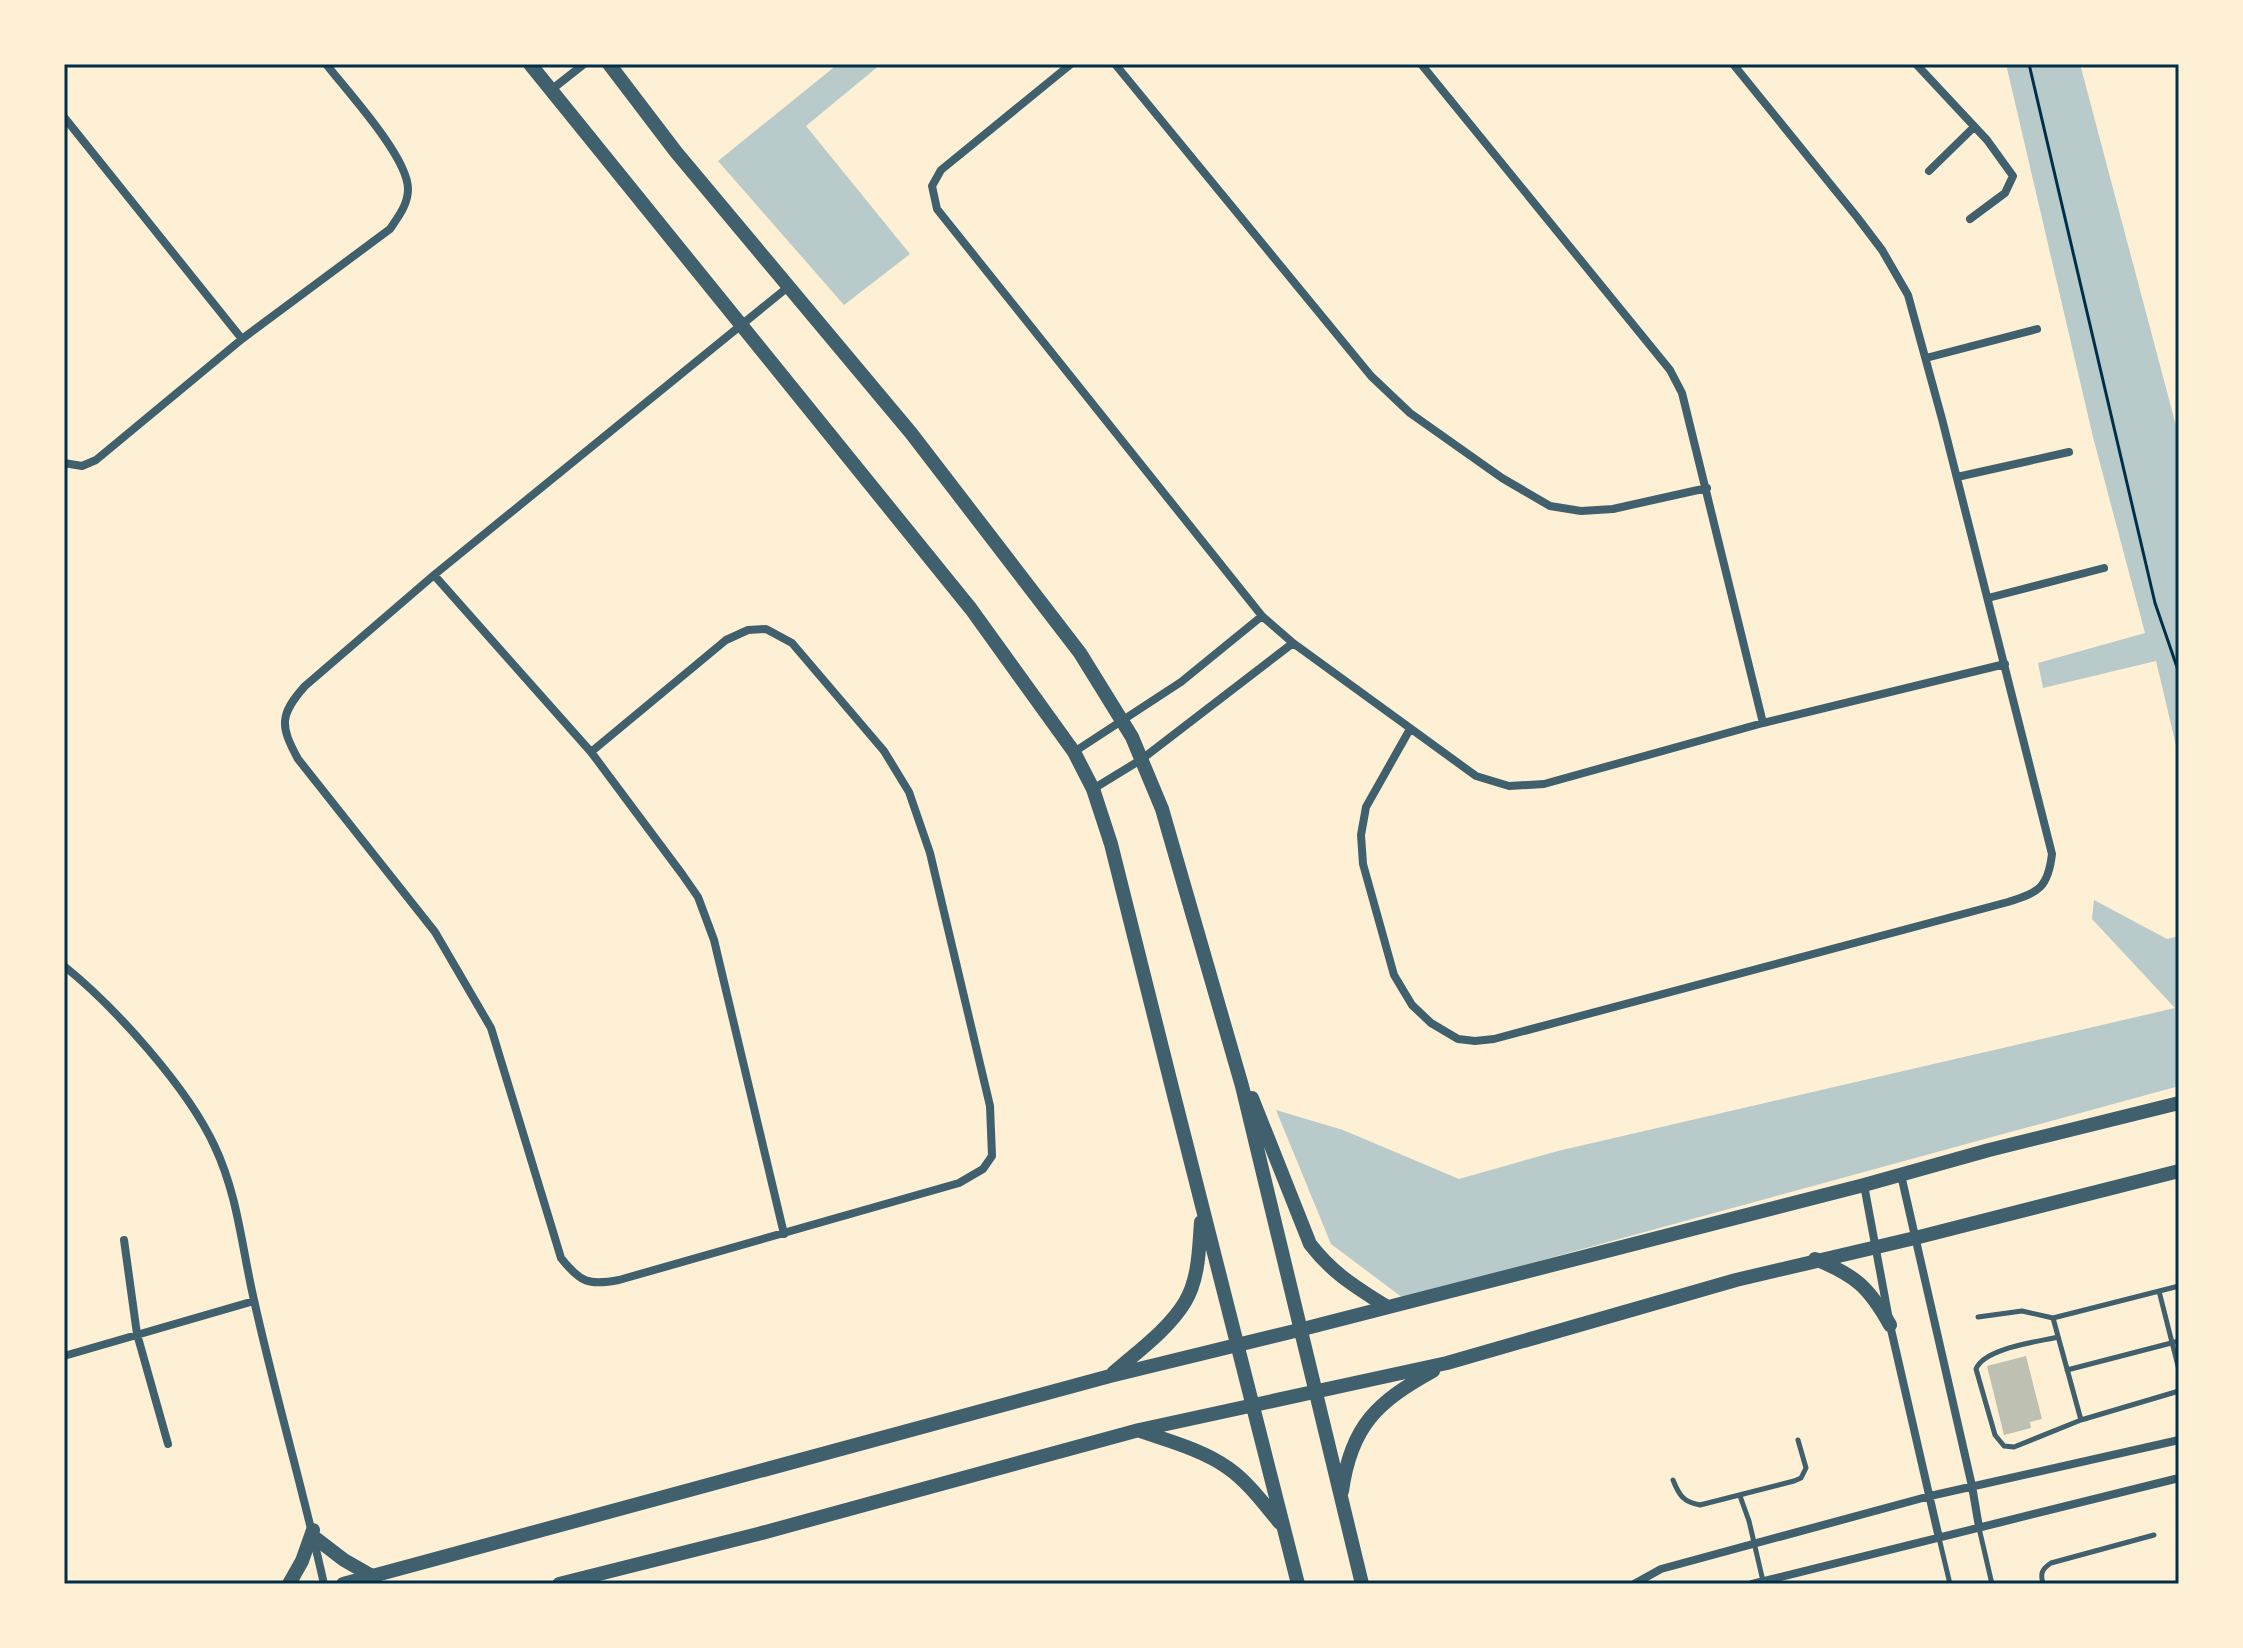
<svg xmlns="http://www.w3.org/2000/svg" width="2243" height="1648" viewBox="0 0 2243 1648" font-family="'DejaVu Sans',sans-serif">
<rect width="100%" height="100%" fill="#fdf0d5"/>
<path fill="#b9caca" d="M838,64H881L806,126L910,254L844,305L718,161Z
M2006,64H2080L2179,437V758L2156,661L2043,688L2038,663L2145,633L2093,437Z
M2094,900L2167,939L2179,936V1086L1403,1298L1331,1244L1276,1110L1343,1130L1459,1179L1558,1151L2175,1008L2092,919Z"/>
<path fill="#bec0b2" d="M2026,1356L2042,1419L2030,1422L2031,1428L2004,1435L1987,1366Z"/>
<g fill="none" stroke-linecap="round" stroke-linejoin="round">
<path stroke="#003049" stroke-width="3" d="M2029,64L2155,603L2179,673"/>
<path stroke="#3f606c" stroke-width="5" d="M2159,1291L2179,1370
M1978,1317L2022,1311L2053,1318L2179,1286
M2053,1318L2081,1420
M2058,1337C2037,1342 1984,1348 1976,1369L1995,1435L2004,1446L2014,1447L2081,1420L2179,1391
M2067,1370L2179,1341
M1673,1480C1679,1495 1683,1502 1700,1505L1794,1481L1801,1478L1806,1468L1798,1440
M1740,1496L1749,1521L1763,1581
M1979,1528L1992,1584
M1939,1538L1950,1584
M2043,1584C2040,1573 2042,1569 2051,1563L2154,1535
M2150,1584H2154"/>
<path stroke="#3f606c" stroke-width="8" d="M1071,64L941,170L932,186L937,209L1262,616L1293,643L1476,776L1509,786L1544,784L1763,723L2005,664
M1115,64L1371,376L1410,413L1502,478L1550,506L1581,511L1613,509L1707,488
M1421,64L1670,370L1682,393L1763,723
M1916,64L1987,140L2013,176L2005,193L1970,219
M551,90L584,64
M64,117L242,339
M1929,171L1974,127
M1926,358L2037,329
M64,463L82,466L96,460L242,339L390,229C398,217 408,205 408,189C408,157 347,91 326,64
M1957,477L2069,452
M434,575L591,752L682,874L698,897L714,940L784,1234
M1988,598L2104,568
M1410,729L1366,807L1361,835L1363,864L1394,975L1412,1005L1431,1023L1458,1039L1475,1041L1494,1039L2008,902C2039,892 2048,888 2052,854L1942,419L1908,295L1882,250L1857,217L1733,64
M591,752L726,640L748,630L766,629L792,643L884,751L909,792L930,853L990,1106L992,1156L983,1169L959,1183L619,1280C588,1286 580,1282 561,1258L491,1028L435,932L298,759C280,726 279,715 305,686L434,575L788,287
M1074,752L1181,682L1262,616
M1093,789L1142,759L1293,643
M64,966C115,1007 188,1088 215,1147C238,1196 242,1249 254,1300C275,1395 303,1489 324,1584
M1901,1175L1972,1486L1979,1527
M1864,1185L1890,1325L1939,1538
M124,1240L137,1334L168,1444
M64,1356L254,1301
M1634,1584L1661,1569L1930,1496L2179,1440
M1752,1584L2179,1478"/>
<path stroke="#3f606c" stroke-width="14" d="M530,64L971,609L1074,752L1093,789L1111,844C1172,1091 1236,1337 1298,1584
M609,64L676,152L911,433L1080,653L1132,737L1162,809L1242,1086L1362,1584
M1252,1098L1310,1244C1333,1274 1356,1287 1387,1307
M1815,1259C1855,1275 1869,1287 1890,1325
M1113,1373C1137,1352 1169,1329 1185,1302C1199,1279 1199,1248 1201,1222
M1140,1431C1169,1441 1203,1450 1228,1468C1248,1482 1264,1504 1280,1523
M1342,1491C1351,1426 1377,1402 1433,1371
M314,1537L344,1560L372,1576
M289,1584L302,1561L313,1530
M343,1584L1110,1376L1299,1330L1864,1185L1989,1150L2179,1103
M559,1584L758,1534L1139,1430L1447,1363L1736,1280L1915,1238L2179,1171"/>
</g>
<rect width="2243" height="1648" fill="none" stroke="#fdf0d5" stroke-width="132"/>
<rect x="66" y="66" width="2111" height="1516" fill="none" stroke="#003049" stroke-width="3"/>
</svg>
